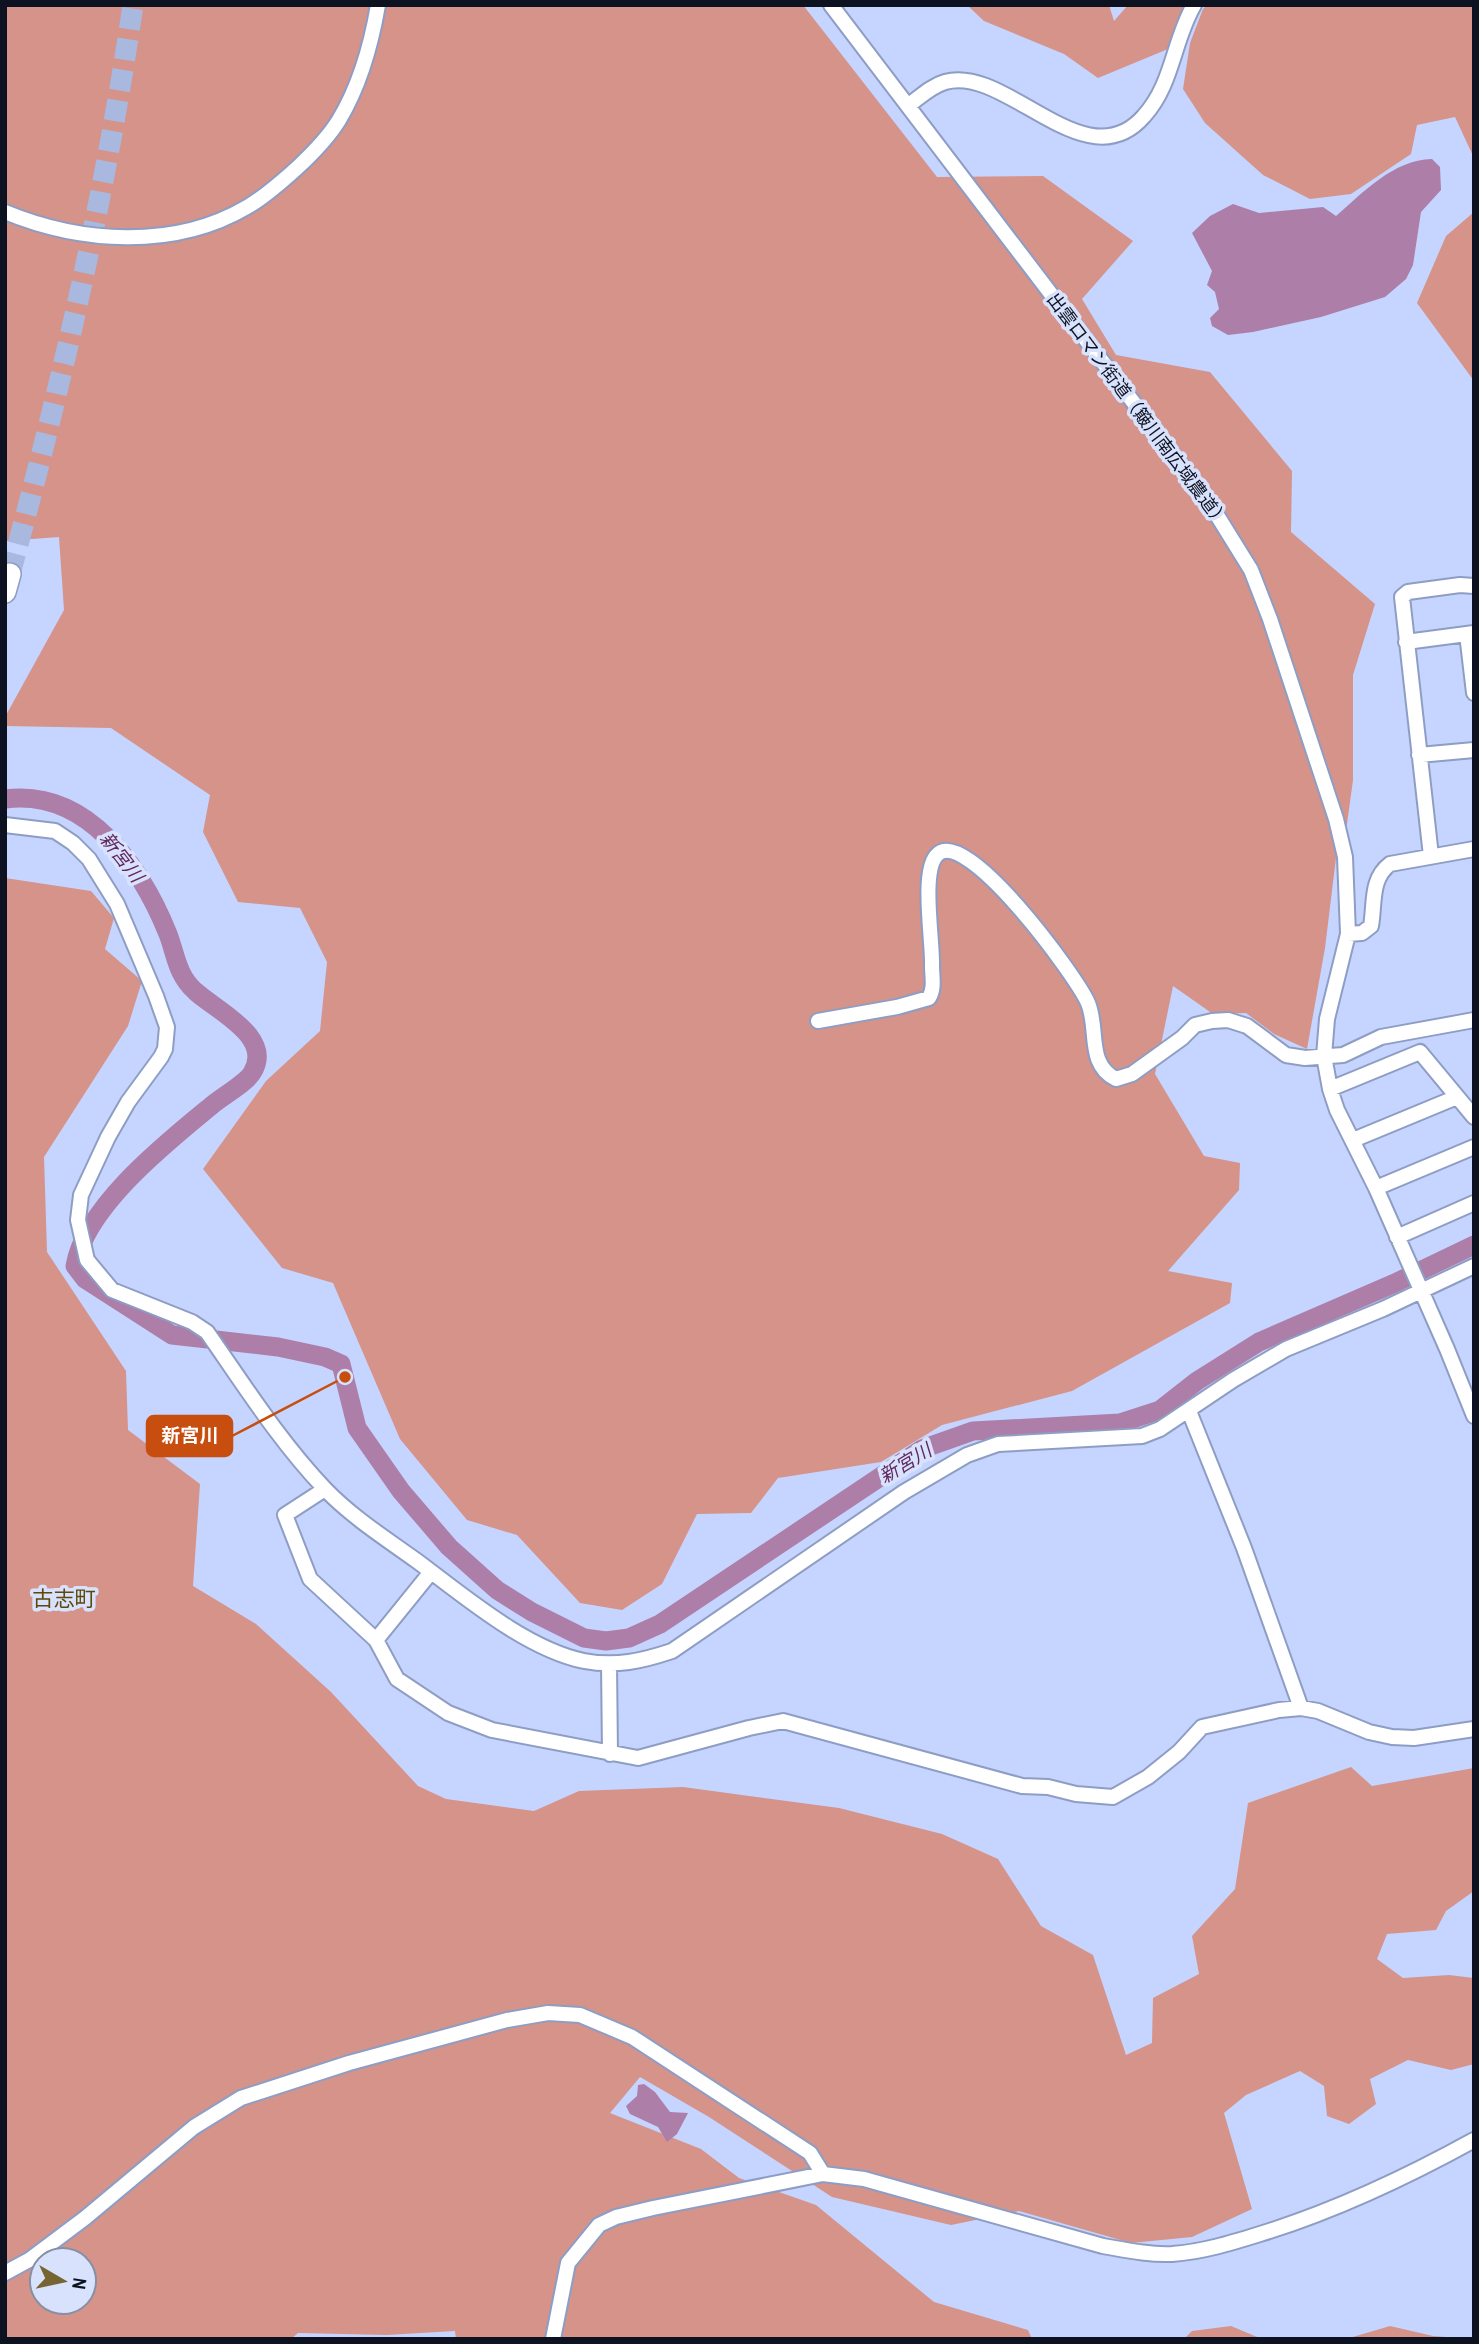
<svg xmlns="http://www.w3.org/2000/svg" width="1479" height="2344" viewBox="0 0 1479 2344" font-family="'Archivo Narrow','Noto Sans JP',sans-serif">
<rect width="100%" height="100%" fill="#c5d5ff"/>
<path fill="#d59389" fill-rule="evenodd" d="M5,5H803L937,177L1043,176L1133,241L1082,299L1116,355L1210,372L1292,471L1291,532L1375,604L1353,675V780L1347,824L1336,858L1325,948L1307,1049L1274,1034L1246,1013L1213,1014L1173,986L1155,1074L1204,1156L1240,1163L1239,1190L1168,1271L1232,1283L1230,1303L1072,1391L942,1425L881,1462L778,1478L751,1513L697,1514L662,1584L622,1610L580,1603L517,1535L467,1520L400,1439L333,1283L282,1268L203,1169L266,1081L320,1031L327,962L300,908L238,902L203,832L210,795L111,728L5,726V717L64,610L59,537L5,541Z
M967,5H1109L1114,21L1128,5H1185L1168,49L1098,78L1064,54L984,21Z
M1207,5H1474V158L1455,117L1417,125L1411,154L1351,194L1310,199L1263,175L1205,123L1183,89L1190,43L1203,9Z
M1474,212V381L1417,303L1446,236Z
M5,878L91,891L114,918L105,949L142,981L128,1026L44,1157L47,1252L126,1371L128,1430L200,1484L193,1586L256,1624L331,1692L418,1786L446,1799L534,1811L579,1791L683,1787L839,1808L942,1834L998,1859L1041,1926L1093,1955L1126,2055L1152,2043L1153,1998L1199,1974L1192,1936L1235,1889L1248,1803L1351,1767L1372,1786L1474,1768V1891L1446,1911L1436,1930L1387,1934L1377,1959L1403,1978L1449,1975L1474,1978V2064L1451,2070L1408,2060L1370,2079L1376,2104L1349,2124L1327,2116L1324,2086L1300,2071L1246,2095L1224,2113L1252,2209L1192,2237L1131,2243L1019,2211L951,2225L832,2197L709,2117L640,2077L610,2113L701,2149L739,2178L816,2205L934,2302L1028,2330L1032,2339H456L455,2331L387,2335L298,2333L291,2339H5ZM42,2260H84V2302H42Z
M1231,2326L1262,2339H1184L1192,2331Z
M1390,2326L1433,2336L1473,2339H1346Z"/>
<path fill="#ac7ea8" d="M1432,159L1440,167L1441,190L1421,212L1413,265L1406,279L1385,297L1321,317L1253,332L1228,335L1212,326L1210,318L1219,309L1215,292L1207,285L1212,271L1192,233L1210,216L1233,204L1259,213L1323,207L1336,216C1364,192 1393,160 1432,159Z
M644,2084L655,2092L670,2112L688,2113L677,2134L667,2142L658,2127L630,2114L626,2106L637,2096L638,2085Z"/>
<g fill="none" stroke-linecap="round" stroke-linejoin="round">
<path stroke="#ac7ea8" stroke-width="19" d="M5,799C87,788 141,867 168,934C176,955 177,975 195,991C215,1010 275,1037 252,1073C245,1084 221,1097 211,1106C166,1143 85,1207 75,1266L85,1279L172,1335L278,1347L325,1357L341,1364L357,1428L401,1491L449,1547L497,1590L532,1612L584,1638L606,1641L629,1638L660,1624L922,1449L973,1431L1120,1423L1160,1410L1197,1381L1259,1342L1395,1283L1474,1245"/>
<path stroke="#a9b8de" stroke-width="21" stroke-dasharray="21 10" stroke-linecap="butt" d="M10,574C61,387 105,197 133,5"/>
<defs>
<path id="minor" d="M831,5L1207,499L1251,570L1270,619L1336,819L1345,857L1348,934L1327,1019L1324,1056L1330,1089L1337,1110L1376,1188L1447,1349L1474,1416
M909,105C920,97 931,86 945,82C1006,64 1086,183 1144,116C1173,84 1173,41 1194,5
M5,212C80,243 174,250 247,207C265,197 281,182 297,168C312,154 328,138 339,120C360,85 371,46 378,5
M1467,634L1474,693
M1406,642L1474,633
M1419,755L1474,750
M5,825L55,831L73,843L89,859L117,904L156,996L167,1027L165,1049L161,1057L128,1102L108,1137L81,1195L78,1220L87,1260L112,1290L192,1322L207,1332C244,1385 280,1442 325,1489C352,1517 385,1538 417,1561C464,1596 526,1649 584,1661C616,1667 642,1661 672,1651L904,1492L967,1455L998,1444L1142,1436L1160,1429L1233,1380L1286,1349L1383,1309L1474,1266
M1431,856L1402,597L1408,592L1460,585L1474,586
M1348,934L1362,933L1371,926C1375,904 1370,879 1390,864L1474,849
M818,1021L897,1007L929,998C935,988 932,977 932,966C933,942 921,874 936,856C963,821 1077,977 1088,1003C1099,1029 1086,1064 1116,1079L1132,1074L1182,1038L1195,1025L1212,1021L1228,1020L1247,1026L1286,1055L1305,1058L1343,1055L1381,1037L1474,1020
M1330,1089L1420,1052L1474,1117
M1353,1140L1457,1097
M1376,1188L1474,1147
M1397,1237L1474,1203
M1189,1411L1244,1548L1301,1708
M325,1489L285,1515L310,1579L376,1640L397,1679L448,1713L492,1730L638,1758L749,1728L783,1721L1022,1786L1048,1787L1076,1794L1113,1797L1148,1777L1179,1752L1202,1727L1279,1710L1301,1708L1318,1711L1369,1732L1392,1737L1414,1738L1474,1729
M376,1640L431,1572
M609,1664L610,1754
M5,2273L29,2260L85,2218L194,2127L241,2098L349,2063L507,2020L548,2013L580,2015L632,2037L810,2153L823,2174
M553,2339L568,2263L599,2225L616,2217L653,2208L823,2174L864,2179L1103,2246C1126,2250 1149,2255 1172,2254C1202,2252 1231,2243 1260,2234C1335,2211 1405,2178 1474,2140"/>
<path id="highway" d="M5,592L10,574"/>
</defs>
<use href="#minor" stroke="#8e9dc4" stroke-width="18"/>
<use href="#highway" stroke="#8e9dc4" stroke-width="24"/>
<use href="#minor" stroke="#fff" stroke-width="14"/>
<use href="#highway" stroke="#fff" stroke-width="21"/>
</g>
<g text-anchor="middle" dominant-baseline="central" stroke-width="7" stroke-linejoin="round" paint-order="stroke">
<g font-size="18" fill="#0d1220" stroke="#d9e2fc">
<text transform="translate(1138 410) rotate(53)">出雲ロマン街道（簸川南広域農道）</text>
</g>
<g font-size="19" font-style="italic" fill="#60285e" stroke="#d9e2fc">
<text transform="translate(122 857) rotate(52)">新宮川</text>
<text transform="translate(905 1463) rotate(-31)">新宮川</text>
</g>
<g font-size="21" fill="#5c4809" stroke="#d9e2fc">
<text x="64" y="1598">古志町</text>
</g>
</g>
<path fill="none" stroke="#c74e0f" stroke-width="2.5" d="M345 1377L232 1436"/>
<circle fill="#c74e0f" stroke="#d9e2fc" stroke-width="2.5" cx="345" cy="1377" r="7"/>
<rect fill="#c74e0f" stroke="#c74e0f" stroke-width="2.5" x="147" y="1416" width="85" height="40" rx="7"/>
<g font-size="19" text-anchor="middle" font-weight="bold" fill="#fff">
<text x="190" y="1442">新宮川</text>
</g>
<rect width="1479" height="2344" fill="none" stroke="#0d1220" stroke-width="14"/>
<g transform="translate(63 2281) rotate(99)"><circle r="33" fill="#d9e2fc" stroke="#878fa4" stroke-width="2"/>
<path d="M0-5L12 26L0 18L-12 26Z" fill="#766432"/>
<text y="-10" font-size="19" font-weight="bold" text-anchor="middle" fill="#0d1220">N</text>
</g>
</svg>
